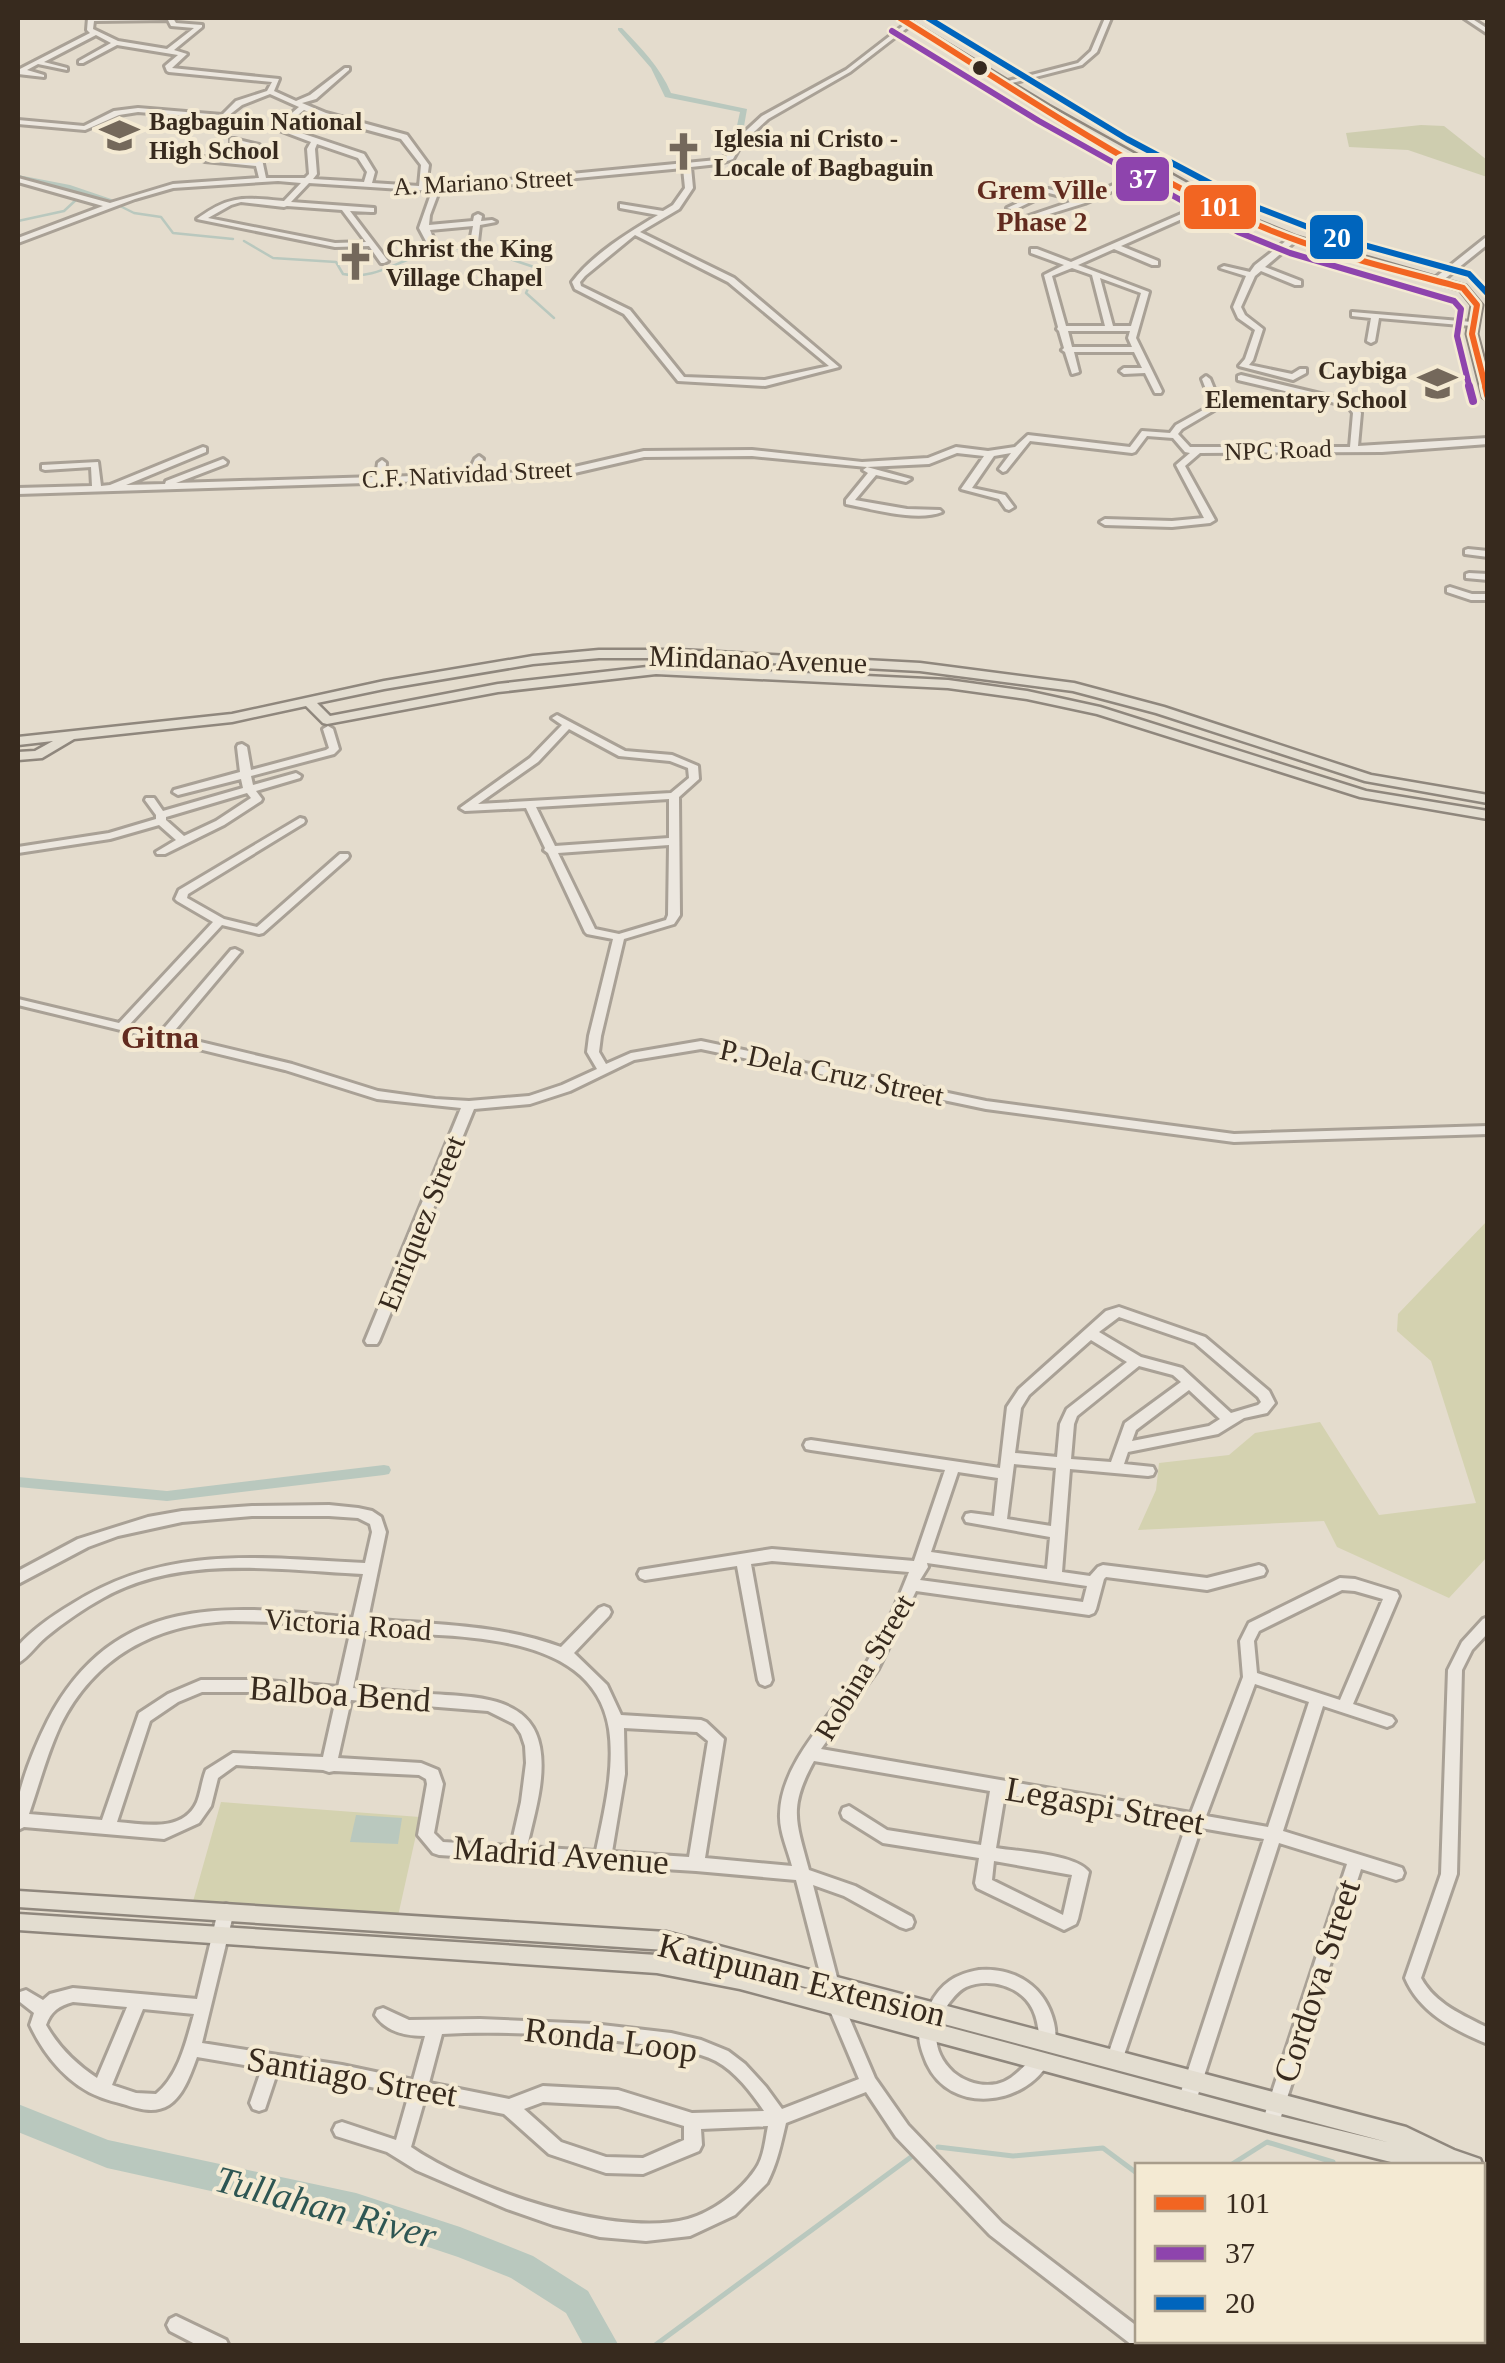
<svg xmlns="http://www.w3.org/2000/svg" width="1505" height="2363" viewBox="0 0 1505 2363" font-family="'Times New Roman',serif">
<rect width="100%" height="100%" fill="#e4dccd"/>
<path fill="#d4d2b0" d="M1487,1221V1557L1449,1598L1337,1547L1324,1521L1138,1530L1156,1490L1159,1463L1229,1455L1255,1433L1320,1422L1379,1515L1476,1503L1431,1361L1397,1331L1398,1314Z
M221,1802L420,1817L398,1916L192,1905Z"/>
<path fill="#cecdaf" d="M1421,125L1444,126L1487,160V177L1408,150L1349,147L1346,133Z"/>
<path fill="#b9c8be" d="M356,1815L402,1818L398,1844L350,1842Z"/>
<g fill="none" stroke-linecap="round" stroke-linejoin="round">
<path stroke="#b9c8be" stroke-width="2.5" d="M110,201L134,213L161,217L173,233L233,239
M18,221L64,211L77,199
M244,241L273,258L336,262L343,274C370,279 388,267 412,258C437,248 465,246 492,250
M501,256L537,268L526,293L554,318"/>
<path stroke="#b9c8be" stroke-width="5" d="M938,2147L1013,2156L1103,2148L1138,2174
M1229,2166L1267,2142L1333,2162
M654,2346L911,2157"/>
<path fill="#b9c8be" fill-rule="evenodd" d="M618,28H622C641,48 660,67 671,93L747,109L743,132L736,130L740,112L665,97L651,68L618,30Z
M384,1465L389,1466L391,1470L389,1474L384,1475L167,1501L18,1487V1477L167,1491Z"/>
<path fill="#b9c8be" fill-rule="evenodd" d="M18,175L70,185L117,201C103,210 39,187 18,183Z
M18,2104L108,2140L356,2193L460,2227L533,2256L588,2291L619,2346H584L566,2313L511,2278L458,2257L356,2223L107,2168L18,2132Z"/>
<defs>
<path id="minor" d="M88,18H173L176,23L202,25V27L174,50L187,54L172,68L279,79L274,91L296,101L310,95L345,68H349V70L316,99L302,103L326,113L407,135L429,165L426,186L436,187L717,160L727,156L736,140L762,116L846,70L908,22H912V24L850,72L768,119L742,143L733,159L718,164L691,167L693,188L679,209L640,232L734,278L839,367L765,386L678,381L624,314L575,289L572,282C592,255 629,232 658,215L620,208V204L663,211L673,205L685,188L683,168L439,191L430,215L429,225L473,221L474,216L478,214L482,216L481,221L492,220L496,222L480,225L478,242L474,244L470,242L473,226L430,230L435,243L428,245L419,228L432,191L309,183L291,202L374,208V212H371L350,211L388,261L384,263H381L369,246L335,247L197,219C231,194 244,198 284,201L301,183L278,181L173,188L135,199L18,243V238L103,206L18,182V178L110,203L173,184L259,178L256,166L205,161L201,159L205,157L255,161L253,148L231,143V139H234L259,145L266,178H305L309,174L307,149L311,142L274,128L299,107L270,94L242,105L224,119L138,112L119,115L85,130L18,124V120L84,126L114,111L138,108L222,115L236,101L267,91L272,82L169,72L167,71L165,66L178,55L117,45L83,63H79V61L111,43L96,35L44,62L67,68V70L38,64L27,70L44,75V77L18,74V70L90,33L87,30ZM168,20L171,26L194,28L167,49L118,41L93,29L94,21ZM304,110L320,117L401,139L421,165L419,186L372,183L375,172L364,154L283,127ZM317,144L358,158L367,172L364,182L313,179L317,174L315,149ZM241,202L284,207L287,206L342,210L366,242L335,243L208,218L231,205ZM635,235L728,282L829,366L765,380L684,377L630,310L581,286L580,282L585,276Z
M1105,18H1111L1097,52L1082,65L1004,85L1000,83L1078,63L1091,51Z
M1464,18H1471L1488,29V34Z
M1153,168L1160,170L1085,203L1030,220L1023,218L1076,200L1049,193L1014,210L1007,208L1048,189L1083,198Z
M1211,201L1218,203L1121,246L1158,261V265H1152L1114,249L1078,265L1149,292L1136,338L1162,391L1161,393H1155L1145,373L1124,374L1120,371L1124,368H1142L1134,352H1074L1079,372L1072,374L1065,352L1062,350L1064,348L1059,331L1057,329L1058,327L1044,275L1064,265L1031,253V249H1037L1071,262ZM1072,268L1092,275L1105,326H1066L1052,276ZM1100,278L1141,293L1131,326H1113ZM1068,331H1130L1128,338L1132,347H1072Z
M1291,237L1298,239L1265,267L1301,281V285H1295L1261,271L1255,276L1241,307L1245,315L1263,329L1253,360L1249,365L1292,374L1300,369H1306V373L1293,380L1239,366L1245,359L1255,330L1238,318L1233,307L1246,276L1220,268L1224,266L1250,272L1255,265Z
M1485,238H1488V244L1442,281H1436V277Z
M1352,312L1472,322L1476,324L1472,326L1379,318L1375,341L1371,343L1367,341L1371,318L1352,316Z
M1241,375L1354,402L1361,413L1358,446L1488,438V444L1382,452L1200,453L1185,466L1215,520L1210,523L1172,527L1105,525L1100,522L1105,519L1172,521L1204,518L1176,465L1190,453L1185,452L1173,438L1147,436L1135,452L1132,453L1030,441L1006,471L1003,472L999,469L1011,453L994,456L972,488L1005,495L1014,507L1009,510L1006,509L999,499L961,489L984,456L957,453L929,464L867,467L911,479L906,482L876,475L855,500L907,509L940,510L942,512C917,522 872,509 846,504V500L868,473L863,470L867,467L752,456L644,457L557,477L18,494V488L92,486L91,467L45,470L42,469V465L98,462L101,486L110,485L203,447L206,448V452L126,485L165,484L166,481L223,459L227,462L226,464L176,483L376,477L378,463L382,460L386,463L385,477L468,474L475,459L479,456L483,459L477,474L557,471L644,451L752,450L862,462L928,458L956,447L988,451L1015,447L1028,435L1130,447L1142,431L1170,433L1176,425L1212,405L1202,379L1206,376L1210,379L1221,406L1182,429L1178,434L1190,447H1350L1353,413L1348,406L1238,380V376Z
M1468,549L1488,551V557L1465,554V550Z
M1469,573L1488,574V580L1466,578V574Z
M1450,587L1472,594H1488V600H1471L1447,592V588Z
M557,715L625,751L672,755L698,766L699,779L679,797L680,915L674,924L624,939L601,1036L599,1052L606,1064L631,1053L701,1041L986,1101L1234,1134L1488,1126V1134L1234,1142L986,1109L701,1049L634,1060L570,1091L530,1104L474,1109L379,1341L377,1344H367L365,1341L461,1108L377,1099L285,1070L18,1005V999L119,1023L213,922L177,901L175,899L179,890L300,818L304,819L305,821L304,823L188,894L187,898L224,919L257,927L340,854H348L349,856L348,858L263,933L259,934L222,925L129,1025L160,1033L231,950L235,949L241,952L239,954L171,1035L292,1064L378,1091L435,1099L469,1101L529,1096L562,1085L597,1069L587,1052L589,1036L613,939L587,934L585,932L548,853L544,850L545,848L526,808L465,811L460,808L530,758L562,725L552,718ZM569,729L619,756L670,761L688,768L689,778L671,793L478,804L538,762ZM669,799V838L555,846L536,807ZM669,845L668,915L666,920L619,934L595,929L558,853Z
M328,726L333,729L339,749L334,754L251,776L253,785L296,773L301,776L300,778L256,791L262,799L261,801L224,825L165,854H157L156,852L176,840L159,825L110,839L18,853V847L109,833L156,819V815L145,800L146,798H154L163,811L243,788L241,779L178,795L173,792L174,790L240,772L237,747L238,745L242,744L247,747L251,770L326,750L329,748L323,729ZM247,793L251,798L216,821L184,836L166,820V817Z
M1119,1307L1205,1337L1269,1391L1275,1403L1267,1413L1244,1418L1218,1434L1128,1452L1124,1464L1153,1467L1155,1471L1153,1475L1148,1476L1070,1469L1062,1572L1090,1576L1098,1567L1103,1565L1207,1578L1259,1565L1264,1567L1266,1571L1264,1575L1207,1590L1106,1577L1104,1579L1096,1609L1094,1613L1089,1615L916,1591L878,1669L821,1749L1191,1813L1243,1677L1240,1641L1249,1623L1340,1578L1355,1579L1397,1592L1399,1596L1353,1704L1392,1717L1395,1721L1392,1725L1387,1727L1323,1706L1283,1831L1396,1866L1402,1868L1404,1873L1402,1878L1396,1880L1361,1869L1277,2129L1271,2131L1265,2129L1262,2123L1347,1864L1279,1843L1196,2101L1193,2107L1187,2109L1181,2107L1178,2101L1264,1839L1201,1828L1123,2058L1121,2063L1115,2066L1109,2063L1107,2058L1186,1826L1005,1794L996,1848C1020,1852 1075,1854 1089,1872L1078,1919L1076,1924L1064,1930L977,1888L975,1883L979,1858L883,1843L843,1818L841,1813L843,1808L849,1806L887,1830L981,1845L990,1791L814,1761C788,1808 796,1821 809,1870L855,1886L912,1917L914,1922L912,1927L906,1929L900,1927L844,1896L813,1885L845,2008L875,2078L908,2125L1002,2223L1138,2327V2340H1146L1144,2345H1132L990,2235L896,2137L866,2092L786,2123C781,2144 777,2164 767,2183L735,2215L690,2236L646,2241L600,2237L553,2225L507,2209L416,2170L387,2152L336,2136L333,2130L336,2124L342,2122L396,2140L409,2094L278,2070L265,2109L259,2111L253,2109L250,2103L262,2068L197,2057C191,2073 184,2095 169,2105C155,2114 138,2109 123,2104C116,2102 107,2100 100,2097C68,2085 44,2055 30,2025L34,2013L20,2002L18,1997L20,1992L26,1990L43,2000L50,1994L73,1988L197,1999L218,1911L220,1906L226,1904L232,1906L234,1911L202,2043L342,2065L413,2080L425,2036C406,2036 386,2032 375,2015L377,2010L383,2008L409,2020L480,2019L593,2024L671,2033L701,2040L728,2051L745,2064L766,2087L782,2109L859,2079L829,2008L796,1880L696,1871L439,1855L433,1853L418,1835L427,1784L426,1779L419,1775L334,1771L329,1772L323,1770L236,1765L218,1778L211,1806L199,1823L164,1839L24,1827L18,1830C18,1820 16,1809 18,1800C24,1773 36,1744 48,1720C116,1591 230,1605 353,1618L363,1574C278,1570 181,1554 103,1598C83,1609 63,1623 46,1637C36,1645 28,1658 18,1663V1646C33,1629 52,1616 72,1604C167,1544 259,1558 365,1563L372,1532L370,1524L358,1518L329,1516H252L182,1522L118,1536L88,1547L18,1584V1571L78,1539L148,1517L182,1511L252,1506L329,1505L358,1508L372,1511L381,1517L386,1532L368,1619C433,1625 499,1624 561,1647L599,1608L604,1606L609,1608L611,1612L609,1616L574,1653L607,1685L621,1715L701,1720L706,1722L724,1739L705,1858L792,1866C788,1850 779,1831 780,1814C781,1758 840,1708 867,1662C884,1634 897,1602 909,1572L772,1561L751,1564L772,1680L770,1684L765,1686L760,1684L758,1680L737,1566L645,1580L640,1578L638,1574L640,1570L772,1549L914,1561L945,1470L811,1450L806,1449L804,1445L806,1441L811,1440L1000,1468L1007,1407L1019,1389L1106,1311ZM1119,1317L1195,1343L1258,1397L1261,1402L1258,1405L1231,1413L1182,1368L1141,1357L1099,1332ZM1091,1340L1127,1362L1067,1409L1060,1424L1057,1457L1015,1453L1021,1408L1029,1395ZM1139,1366L1173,1375L1181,1382L1125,1423L1111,1462L1071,1459L1074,1424L1077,1416ZM1189,1390L1220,1419L1209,1426L1132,1441L1136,1430ZM1014,1464L1056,1468L1051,1526L1007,1519ZM958,1472L998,1478L994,1516L971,1513L966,1514L964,1518L966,1522L1050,1537L1047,1569L931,1552ZM927,1563L1087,1586L1083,1602L920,1580L928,1567ZM1342,1590L1355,1591L1383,1599L1340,1700L1257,1673L1254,1641L1259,1631ZM230,1621L275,1622L351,1629L338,1687L256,1680H201L168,1694L139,1713L102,1820L29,1814C39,1785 47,1754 60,1726C94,1657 155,1624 230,1621ZM365,1631C443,1638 593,1625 609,1729C615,1769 604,1812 596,1851L527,1847C534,1815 546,1779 540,1747C531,1695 471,1697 431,1694C405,1692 379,1690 353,1688ZM1255,1684L1309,1702L1268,1827L1206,1816ZM202,1692H256L336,1699L323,1757L233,1753L206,1770C202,1780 201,1792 197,1802C183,1833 144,1824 117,1822L150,1721L178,1702ZM351,1700L488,1711L514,1724L521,1734L525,1746L526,1763L521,1802L511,1846L443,1842L434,1833L443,1784L438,1770L421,1763L338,1758ZM624,1728L697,1732L708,1741L689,1857L612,1852L625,1774ZM994,1861L1072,1875L1063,1915L992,1880ZM73,2002L127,2007L97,2078C76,2064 59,2048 46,2025C51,2011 59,2006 73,2002ZM143,2009L194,2014C186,2042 179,2075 156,2094L136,2093L112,2085ZM442,2034C508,2030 584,2036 649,2045C671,2048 696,2051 716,2061C736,2072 751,2092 764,2111L692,2113L618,2090L543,2086L509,2099L429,2083ZM425,2098L504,2114L549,2154L606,2173L643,2174L699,2151L702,2145L701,2129L768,2126C765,2140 764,2158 755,2170C741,2191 713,2212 688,2219C615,2239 472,2189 411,2147ZM543,2102L618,2106L684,2126V2140L643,2158L606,2157L561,2142L524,2109Z
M1488,1617V1633L1472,1650L1462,1670L1457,1874L1421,1978C1435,2004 1463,2015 1488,2028V2044C1454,2030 1420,2013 1405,1978L1441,1874L1448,1670L1462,1642L1483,1619Z
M979,1970C1015,1967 1046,1987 1054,2023C1056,2032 1056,2039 1054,2047L1048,2050L1042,2047C1038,2035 1039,2022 1033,2010C1022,1986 989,1977 966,1987C958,1991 954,1997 949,2003C932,2027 931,2051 953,2072C965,2082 981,2087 997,2084C1016,2080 1024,2062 1041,2054L1047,2057L1049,2062C1024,2106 951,2115 927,2064C922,2052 917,2039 920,2026C922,2019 927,2011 930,2005C941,1983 956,1974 979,1970Z
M176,2316L226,2340L229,2346H199L170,2331L167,2325L170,2319Z"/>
<path id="major" d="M896,18H905L1049,106L1248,217L1297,237L1466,286L1482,305L1477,334L1488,375V400L1483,397L1467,334L1472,305L1460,290L1291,241L1242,221L1043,110Z
M599,650H679L920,663L1074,683L1164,707L1371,775L1488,795V803L1365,781L1156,713L1073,691L920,671L679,658H599L533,664L384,689L317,703L330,716L498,684L656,666L948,680L1027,691L1100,707L1366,791L1488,811V819L1360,797L1097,714L1027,699L948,688L656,674L498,692L327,724L323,723L306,706L232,722L74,739L42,758L18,760V752L35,751L53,741L18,745V737L232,714L384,681L533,656Z
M18,1891L666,1932L1406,2127L1454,2150L1480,2159L1483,2166L1482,2168V2166L1403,2165L1271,2132L740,1989L657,1973L18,1930V1914L657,1955L740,1971L1271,2114L1387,2142L666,1950L18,1907Z"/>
</defs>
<use href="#minor" stroke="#a9a196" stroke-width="6"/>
<use href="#major" stroke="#8f877d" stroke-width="5"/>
<use href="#minor" fill="#ece7df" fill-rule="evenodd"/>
<use href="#major" fill="#e3ddd0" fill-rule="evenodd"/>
<defs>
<path id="bus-1-far1" d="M900,18C1018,91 1143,179 1272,231C1334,256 1399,270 1463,288L1477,305L1472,334L1486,389"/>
<path id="bus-1" d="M1486,386L1488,395"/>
<path id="bus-2-far1" d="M892,31L1039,121L1238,232L1290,253L1454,301L1461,309L1457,336L1470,389"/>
<path id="bus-2" d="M1469,386L1473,401"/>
<path id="bus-3" d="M928,18L1127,139L1251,205L1331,236L1469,274L1488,294"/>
</defs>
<use href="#bus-1-far1" stroke="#f4ead3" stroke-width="11"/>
<use href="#bus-1" stroke="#f4ead3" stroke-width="14"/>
<use href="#bus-2-far1" stroke="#f4ead3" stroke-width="11"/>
<use href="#bus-2" stroke="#f4ead3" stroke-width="14"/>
<use href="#bus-3" stroke="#f4ead3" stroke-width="11"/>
<use href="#bus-1-far1" stroke="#f26522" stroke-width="6"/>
<use href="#bus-1" stroke="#f26522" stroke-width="8"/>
<use href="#bus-2-far1" stroke="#8e44ad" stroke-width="6"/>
<use href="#bus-2" stroke="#8e44ad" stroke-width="8"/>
<use href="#bus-3" stroke="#0065bd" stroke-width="6"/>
</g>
<defs>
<symbol id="school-bare" viewBox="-9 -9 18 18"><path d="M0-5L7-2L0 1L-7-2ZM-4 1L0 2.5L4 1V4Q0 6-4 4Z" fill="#74685b" stroke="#f4ead3" stroke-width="2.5" paint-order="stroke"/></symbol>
<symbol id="church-bare" viewBox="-9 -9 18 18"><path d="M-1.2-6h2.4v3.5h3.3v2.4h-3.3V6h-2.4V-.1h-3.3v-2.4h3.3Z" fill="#74685b" stroke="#f4ead3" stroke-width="2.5" paint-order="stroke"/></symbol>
</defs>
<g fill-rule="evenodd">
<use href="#school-bare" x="92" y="108" width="55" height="55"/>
<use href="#church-bare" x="656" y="124" width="55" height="55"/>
<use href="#church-bare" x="328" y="234" width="55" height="55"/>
<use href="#school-bare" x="1410" y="356" width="55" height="55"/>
</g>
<circle fill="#372a1e" stroke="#f4ead3" stroke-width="4" cx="980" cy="68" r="9"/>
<g text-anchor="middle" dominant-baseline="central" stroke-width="8" stroke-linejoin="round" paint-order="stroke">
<g font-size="25" font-weight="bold" fill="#372a1e" stroke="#f4ead3" text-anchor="start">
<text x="149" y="121">Bagbaguin National<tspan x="149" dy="29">High School</tspan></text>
<text x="714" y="138">Iglesia ni Cristo -<tspan x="714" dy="29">Locale of Bagbaguin</tspan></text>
<text x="386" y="248">Christ the King<tspan x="386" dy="29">Village Chapel</tspan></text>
<text x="1407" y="370" text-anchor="end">Caybiga<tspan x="1407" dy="29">Elementary School</tspan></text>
</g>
<g font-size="25" fill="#372a1e" stroke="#f4ead3">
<text transform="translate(483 182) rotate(-3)">A. Mariano Street</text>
<text transform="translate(1278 450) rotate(-2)">NPC Road</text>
<text transform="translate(467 474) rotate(-3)">C.F. Natividad Street</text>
</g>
<g font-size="28" font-weight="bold" fill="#622b1f" stroke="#f4ead3">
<text x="1042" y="189">Grem Ville<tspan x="1042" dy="32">Phase 2</tspan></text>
</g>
<g font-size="30" fill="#372a1e" stroke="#f4ead3">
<text transform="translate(758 659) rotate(2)">Mindanao Avenue</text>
<text transform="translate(832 1072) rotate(12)">P. Dela Cruz Street</text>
<text transform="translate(421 1223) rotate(-68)">Enriquez Street</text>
<text transform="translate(348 1624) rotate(4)">Victoria Road</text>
<text transform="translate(864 1667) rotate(-59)">Robina Street</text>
</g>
<g font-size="32" font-weight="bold" fill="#622b1f" stroke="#f4ead3">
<text x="160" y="1037">Gitna</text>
</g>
<g font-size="35" fill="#372a1e" stroke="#f4ead3">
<text transform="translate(340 1694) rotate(4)">Balboa Bend</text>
<text transform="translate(1105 1806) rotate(10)">Legaspi Street</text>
<text transform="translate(561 1855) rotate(4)">Madrid Avenue</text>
<text transform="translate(802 1980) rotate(14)">Katipunan Extension</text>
<text transform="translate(1317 1981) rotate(-72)">Cordova Street</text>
<text transform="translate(611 2040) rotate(7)">Ronda Loop</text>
<text transform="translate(352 2077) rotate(10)">Santiago Street</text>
</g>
<g font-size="38" font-style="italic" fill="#2e5653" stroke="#f4ead3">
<text transform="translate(326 2207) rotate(15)">Tullahan River</text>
</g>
</g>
<g stroke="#f4ead3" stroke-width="4">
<rect x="1114" y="155" width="57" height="48" rx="10" fill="#8e44ad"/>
<rect x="1182" y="183" width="76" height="48" rx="10" fill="#f26522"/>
<rect x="1308" y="213" width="57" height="48" rx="10" fill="#0065bd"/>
</g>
<g font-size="28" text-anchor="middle" font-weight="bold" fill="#fff">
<text x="1143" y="188">37</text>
<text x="1220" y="216">101</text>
<text x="1337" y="247">20</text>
</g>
<rect width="1505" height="2363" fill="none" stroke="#372a1e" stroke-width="40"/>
<rect x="1135" y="2163" width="350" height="180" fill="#f4ead3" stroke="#a89d8b" stroke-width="2.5"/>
<rect x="1155" y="2196" width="50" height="15" fill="#f26522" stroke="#a89d8b" stroke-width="2.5"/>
<text x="1225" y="2213" font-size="30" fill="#372a1e">101</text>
<rect x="1155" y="2246" width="50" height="15" fill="#8e44ad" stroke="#a89d8b" stroke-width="2.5"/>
<text x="1225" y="2263" font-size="30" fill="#372a1e">37</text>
<rect x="1155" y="2296" width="50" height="15" fill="#0065bd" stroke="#a89d8b" stroke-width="2.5"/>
<text x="1225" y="2313" font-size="30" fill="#372a1e">20</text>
</svg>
